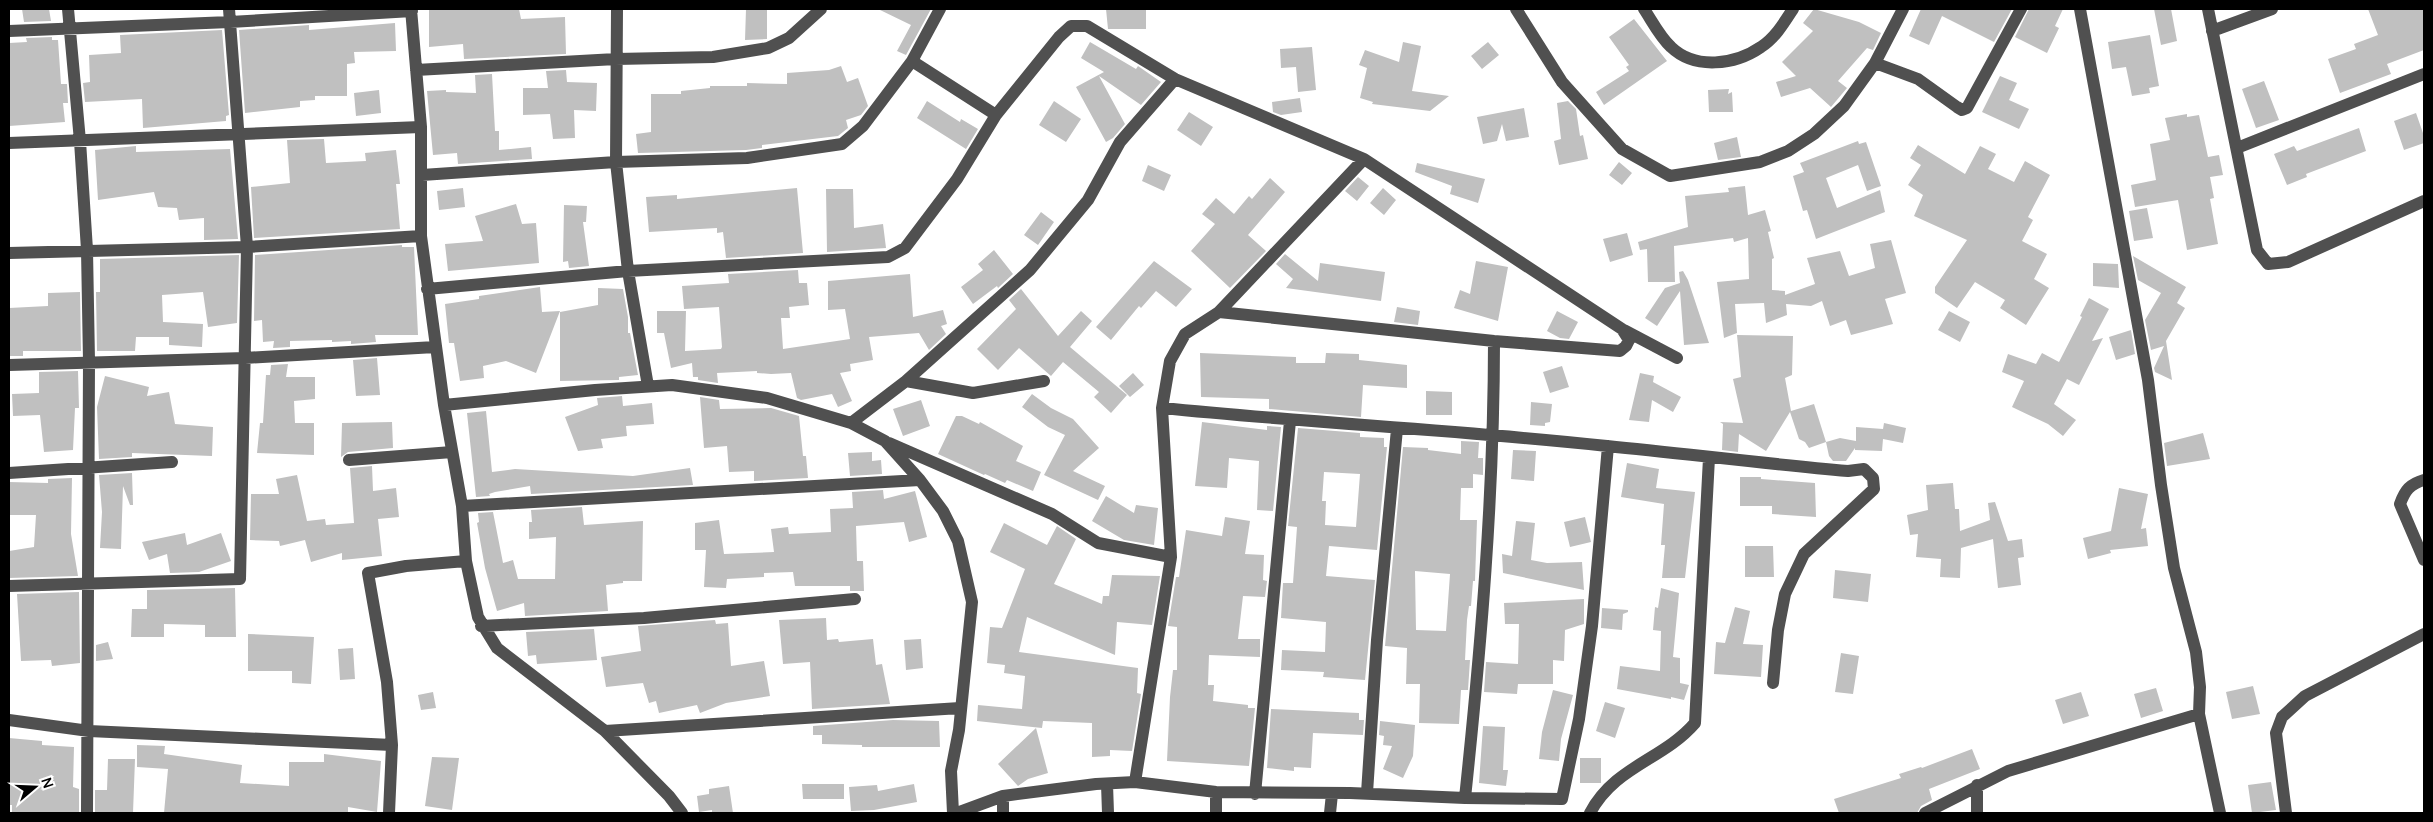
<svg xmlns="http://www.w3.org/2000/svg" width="2433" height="822" viewBox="0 0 2433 822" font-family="Manrope,sans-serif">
<rect width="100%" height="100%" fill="#fff"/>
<path fill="#c0c0c0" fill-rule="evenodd" d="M22,9H49L51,21L24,22Z
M429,9H519L521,19L565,17L566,54L464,59L463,44L429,47Z
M746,9H767V39L745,40Z
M878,9H931L906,55L897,51L911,25Z
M1106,9H1146V29H1108Z
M1814,9L1859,22L1881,33L1873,50L1867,48L1838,81L1847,88L1831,107L1810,88L1781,97L1776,82L1796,76L1782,62L1813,31L1803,23Z
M1921,9H2012L1994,42L1942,16L1929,45L1909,36Z
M2029,9H2063L2055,26L2059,28L2047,53L2015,37Z
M2154,9H2171L2177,41L2161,45Z
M2368,9H2424V50L2387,64L2391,74L2340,93L2328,59L2356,49L2354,44L2378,35Z
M1634,19L1667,61L1604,105L1596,92L1629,71L1626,67L1629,65L1609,37Z
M395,23L396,51L354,52L355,63L347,64V96H315V100L300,101V107L245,113L239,30L309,25V30Z
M222,30L229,115L226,116V121L143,128L142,99L85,102L83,83L90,82L89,55L121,53L120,35Z
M2150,35L2159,86L2149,88L2150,93L2132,96L2126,67L2112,69L2108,42Z
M52,37V40H58L61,84H67L68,103H63L65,122L9,126V43L27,42L26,38Z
M1090,42L1136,69L1138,66L1161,82L1141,105L1099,76L1125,124L1113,138L1106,142L1076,87L1104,72L1081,58Z
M1403,42L1421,46L1412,91L1449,96L1430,111L1372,104L1373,102L1360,98L1367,68L1359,65L1365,50L1399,62Z
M1488,42L1499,55L1482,69L1471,56Z
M1312,47L1316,90L1298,92L1296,67L1281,68L1280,49Z
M841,66L847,82L858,78L868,106L861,115L846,120L848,128L838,136L762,145V148L746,150L638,153L636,134L651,132V94H681V91L710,88V86H747V83L787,84V73L829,70Z
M566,70L567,82L597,83L596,111L574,110L575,138L553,139L550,114L523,115V88H548L546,71Z
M492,74L495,131H499V150L531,147L532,159L458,164L457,153L433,155L427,91L446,90V92L476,93L475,75Z
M2000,76L2017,83L2009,100L2029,109L2019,129L1982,112Z
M2264,81L2279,120L2256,128L2242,89Z
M1729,89L1728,94L1732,92L1733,112H1709L1708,90Z
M379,90L381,113L356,116L354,93Z
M1300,98L1302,112L1281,115L1273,112L1272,102Z
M927,101L960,122L961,119L978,129L966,149L917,118Z
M1054,101L1081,119L1066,142L1039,125Z
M1568,101L1576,109L1580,136L1583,135L1588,159L1559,165L1554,141L1561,139L1557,103Z
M1524,108L1529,137L1506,141L1502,124L1497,141L1483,144L1477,117Z
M1189,112L1213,127L1201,146L1177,130Z
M2416,113L2424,136V143L2404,150L2394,121Z
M2187,114V117L2199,115L2208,157L2219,155L2223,175L2210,177L2214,198L2210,199L2218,244L2187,250L2178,200L2135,207L2131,185L2156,180L2150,144L2170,140L2165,118Z
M2359,128L2366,151L2306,174L2307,177L2287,185L2274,154L2294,146L2297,151Z
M1737,137L1741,157L1718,160L1714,143Z
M324,139L326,163L366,161L365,153L396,150L400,184H396L400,229L254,238L251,187L290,183L287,140Z
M1858,141L1859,144L1866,142L1881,186L1867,191L1858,165L1826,178L1837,208L1880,190L1885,212L1816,239L1807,210L1803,211L1793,176L1804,172L1800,163Z
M1918,145L1965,174L1980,146L1996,154L1988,169L2014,182L2025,161L2050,175L2028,217L2033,220L2022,241L2047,254L2034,279L2049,288L2026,325L2000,308L2005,300L1975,282L1957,308L1935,293V287L1967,240L1914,216L1923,195L1908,185L1921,165L1910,158Z
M136,146V152L230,149L238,239L204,240V218L179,220L177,208L158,207L154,192L98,200L95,150Z
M1619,162L1632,173L1622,185L1609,175Z
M1417,163L1485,179L1478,203L1450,194L1452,186L1415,172Z
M1148,165L1171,175L1164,191L1142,181Z
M1358,177L1369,186L1357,201L1345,191Z
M1270,178L1285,192L1248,235L1266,251L1230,288L1191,251L1215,224L1202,214L1216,198L1234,214L1249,196L1252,199Z
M1745,186L1748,215L1765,210L1771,231L1768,232L1774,258L1772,259V290L1785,291V295L1815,284L1807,258L1840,251L1849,276L1875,268L1870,244L1891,240L1906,293L1885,299L1893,324L1851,335L1846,320L1830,326L1822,301L1811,306L1786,304L1787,315L1766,323L1764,303L1735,304L1737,333L1724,338L1717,282L1749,279L1748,238L1734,242L1733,238L1674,246L1675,282H1648L1647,249L1640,250L1638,242L1688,227L1685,196L1729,192L1728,188Z
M463,188L465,207L439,210L437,191Z
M797,188L803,253L726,258L723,232L717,233V228L649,232L646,197L677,195V199Z
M1383,188L1396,200L1384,215L1370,203Z
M826,189H853L854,228L883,224L886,248L827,252Z
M516,204L522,224L536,223L539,263L448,271L445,244L483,241L475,216Z
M564,205L587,206L586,222H583L589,266L569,268L568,261L563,262Z
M2147,208L2153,238L2134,241L2129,211Z
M1041,212L1054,222L1038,245L1024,235Z
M1627,233L1633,255L1610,262L1603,239Z
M402,245V247H414L418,335H375L376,342L351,344V341L332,342V340L290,341V347L273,348L274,341L263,342L262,320L254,321L255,255Z
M994,250L1013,274L998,288L997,286L973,304L961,287L983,270L978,264Z
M1285,254L1318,281L1320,263L1385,272L1381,301L1286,288L1293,279L1276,264Z
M239,255L237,323L208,327L203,292L162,295L163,322L203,324L202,347L169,345V337H136L135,351H97L96,292H100V259Z
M2133,256L2186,287L2177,303L2185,308L2166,341L2172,380L2155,372L2154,368L2164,346L2151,350L2145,320L2161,293L2138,280Z
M1154,261L1192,289L1176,307L1156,291L1141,308L1139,306L1111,340L1096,327Z
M1476,261L1508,267L1498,321L1454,308L1460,290L1470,294Z
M2093,263L2118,264L2119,288L2093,286Z
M798,270L799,283H807L809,305L789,307L790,318H781L783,349L850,339L845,309L828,310V281L910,274L913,317L943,310L947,324L941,326L946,334L929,350L919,333L869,337L873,360L850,364L851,371L840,373L852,401L838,407L832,394L801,400L797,398L791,373L771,374L757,373V371L717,373L718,383L698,380V377H693L692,363L671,368L664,333H657V311H686L685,351L721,349L722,347L719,307L684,309L682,286L729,283L728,274Z
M1683,271L1688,280L1709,343L1684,345L1680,291L1657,326L1645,318L1665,288L1680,283L1679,272Z
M540,287L542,312L560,311L536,373L506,361L483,366L484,378L460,381L454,343H449L445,304L479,299V296Z
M598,288L623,289L628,317V333H630L638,375L619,377V380L560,381V312L598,305Z
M1021,289L1058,336L1081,311L1092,321L1070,347L1127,395L1111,413L1094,397L1099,392L1063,362L1051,376L1019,348L998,370L977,349L1016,309L1009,300Z
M80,292L81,351H23V356H9V308L48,306V293Z
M2089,298L2109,309L2092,341L2103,338L2079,385L2067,379L2054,404L2076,420L2063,436L2048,424L2012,407L2024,381L2002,372L2008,354L2036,364L2042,353L2059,362L2082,317L2080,316Z
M1397,307L1420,311L1418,325L1394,322Z
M1557,311L1578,322L1569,339L1560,338L1547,331Z
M1949,311L1970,322L1960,342L1938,330Z
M2131,330L2135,354L2116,360L2109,337Z
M1737,335L1793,336L1792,375L1785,378L1791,411L1814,404L1826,442L1840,438L1856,441V427L1883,429L1884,423L1906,428L1903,443L1883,439L1882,451L1855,450V448L1846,461H1833L1829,456L1826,442L1809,448L1805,442L1799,439L1790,412L1766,451L1739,434L1738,452L1722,450L1723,424L1720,422L1743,423L1733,379L1741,377Z
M1200,353L1296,357V363H1325L1326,353L1359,354V360L1407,365V388L1363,385L1361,417L1269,409V399L1201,397Z
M377,358L380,395L356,396L353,360Z
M288,364L286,377H315V399L294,401L295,423H314V455L257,453L260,423H263L266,375H270L271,365Z
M1562,366L1569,387L1550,393L1543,372Z
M78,371L79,408H75L73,450L44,452L40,415L13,416L12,394L39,393V372Z
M1133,373L1144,385L1130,397L1119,386Z
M1640,373L1654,376L1653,382L1681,397L1673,412L1652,400L1649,422L1629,420Z
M105,376L149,387L147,396L169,392L175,424L213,427L212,456L132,453V457L99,459L97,407Z
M1426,391L1452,392V415H1426Z
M1032,394L1051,408L1073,419L1099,448L1073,471L1105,486L1098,500L1044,475L1065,435L1048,427L1022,407Z
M622,396L623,406L652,403L654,424L626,426L627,436L601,439L603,448L578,451L565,417L598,405L597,398Z
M700,397L719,400L720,409L771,408L799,416L803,456H806L808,478L754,481V471L729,472L727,446L704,448Z
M921,400L930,426L903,436L893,409Z
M1531,402L1552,404L1550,422L1545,423V426L1530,425Z
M486,411L492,472L515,469L633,476L690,468L693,485L531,494L530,486L495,492L489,494L490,496L476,497L467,413Z
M956,416H962L979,424L980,422L1023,446L1016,461L1041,472L1033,491L1007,480L1005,483L985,474L984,475L938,454Z
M392,422L393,448L348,452L341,457L342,423Z
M1202,422L1267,430V426L1281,427L1273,511L1257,510L1259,461L1229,458L1227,488L1195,486Z
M1298,428L1360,433V437L1384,438V447H1387L1377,550L1329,546L1326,576L1375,580L1365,680L1323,677L1324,672L1281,670L1282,650L1325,652L1326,622L1281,618L1283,583H1293L1297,527L1288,526ZM1324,472L1360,474L1356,527L1325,525L1326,501H1322Z
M2203,433L2210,459L2167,466L2164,443Z
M1461,441L1479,442L1478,458H1483V475L1473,474V488H1461L1460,520H1477L1475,581H1473L1471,606H1469L1467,620L1465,660H1470L1468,690H1461L1459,724L1419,723L1420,684H1406L1407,648L1385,646L1403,447L1428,448V450L1461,454ZM1415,571L1450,574L1446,631L1416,630Z
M1513,450L1536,451L1534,481L1511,479Z
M872,452V461L881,460L882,474L850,476L848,453Z
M1627,463L1659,469L1656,488L1695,492L1685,578H1662L1665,545H1661L1664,504L1621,497Z
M372,466L373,491L396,488L399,517L378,519L382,556L342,560V553L311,562L305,540L280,546L279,541L250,540L251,494H279L276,479L297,475L307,521L325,519L326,525L354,523L350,468Z
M132,473L133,505H130L123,486L121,549L100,548L102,512L99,475Z
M1740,477H1761V479L1815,483L1816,517L1772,514V506H1740Z
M72,478L71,534L78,576L9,578V551L34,547L36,515H9V482L48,483V479Z
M1953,483L1955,509H1959L1960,531L1990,520L1988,503L1995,502L2008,541L2022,539L2024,557L2018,558L2021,585L1998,588L1993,539L1961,548L1960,578L1940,577L1941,559L1916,557L1918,534L1910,535L1907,515L1928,510L1926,485Z
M2119,488L2148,494L2141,529L2146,528L2148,546L2110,550L2111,553L2088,559L2083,538L2111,531Z
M883,490L884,499L915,491L927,537L909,542L904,522L856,526L857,561H863L864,591H850V586H795L793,572L764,573V577L727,579L726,588L704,587L706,550H695V523L719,520L724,554L774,552L771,529L788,527L789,534L831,532L830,509L853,508L852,492Z
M1106,496L1134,513L1136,505L1158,508L1154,545L1124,540L1092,521Z
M582,507L584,525L643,521L642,581H623V583L606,585L608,611L525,616L524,603L497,611L485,568L477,523L479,522L478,513L493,512L503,563L513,560L518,579H555L556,537L529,539V522H532L531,510Z
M1225,517L1250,521L1245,554L1264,555L1263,580L1267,581L1265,597L1243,596L1238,639H1260V657L1209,655L1208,685H1214L1213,701L1248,705V708H1255L1249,766L1167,761L1170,697L1173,670H1177V627L1168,626L1176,577H1179L1186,530L1222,536Z
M1585,517L1591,542L1570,547L1564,522Z
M1516,521L1535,523L1531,560L1547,563L1582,562L1584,590L1503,573L1502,554L1512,556Z
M1004,523L1047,545L1057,526L1076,539L1054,584L1102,604L1103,596H1109L1112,575L1160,576L1152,625L1117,622L1115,655L1027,617L1019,652L1138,668L1137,693L1141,694L1132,751L1110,750V756L1092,757V723L1043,721L1042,728L977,721L978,705L1022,709L1025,676L1004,673L1005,665L987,663L990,627L1002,628L1025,569L990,552Z
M185,533L187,545L221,533L231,561L199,572L170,573L167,554L149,560L142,542Z
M1745,546H1773L1774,577H1745Z
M1835,570L1871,574L1868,602L1833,598Z
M235,588L236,637H205V625L164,624V637H131L132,609H147V590Z
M1661,588L1679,593L1673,657L1680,658V683L1689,685L1684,700L1671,697V699L1617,689L1620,666L1660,671L1661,631L1653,630L1655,607L1658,608Z
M79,592L80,663L52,666L51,660L21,661L17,594Z
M1584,599V624L1565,630L1564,661L1553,660V684H1518L1517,694L1484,692L1486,662L1518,664L1519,624H1505L1504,603Z
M1735,607L1750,611L1743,644L1763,645L1761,677L1714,674L1716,642L1725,643Z
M1602,608L1628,610V612L1623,614L1622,630L1601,628Z
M826,618L827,640L838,639L839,642L873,639L876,665L882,664L890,704L812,709L810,662L783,664L779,620Z
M715,620L716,624L728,623L731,666L764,661L770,696L726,703L700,713L697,705L659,713L656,701L649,703L643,683L606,687L601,657L641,651L638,626Z
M594,629L597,660L537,664L536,655L528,656L526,632Z
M248,634L314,637L311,684L292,683V671H248Z
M921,639L923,668L906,670L904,640Z
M108,642L113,659L96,661V645Z
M353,648L355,679L340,680L338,649Z
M1841,653L1859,656L1853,694L1835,692Z
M2253,686L2260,714L2232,719L2226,692Z
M2156,688L2163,711L2141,718L2134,694Z
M1553,690L1573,695L1561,739L1559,761L1539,759L1542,732Z
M433,692L436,708L421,710L418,695Z
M2081,692L2089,716L2063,724L2055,700Z
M1605,702L1625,708L1615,738L1596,731Z
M1271,709L1359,713V720H1364L1363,735L1313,733L1311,768L1294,767V771L1267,768Z
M893,720L939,721L940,747H862V745L822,744V735H813V726Z
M1380,721L1415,725L1413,756L1403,778L1383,769L1392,746L1383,745L1384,736L1379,735Z
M1483,726L1505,727L1503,770H1508L1506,786L1479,783Z
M1036,728L1048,773L1028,779L1018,786L998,764Z
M9,738L42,741V745L74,747L73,787L79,789V813H12V805H9Z
M137,745L165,746L164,754L242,765L240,783L289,786V762H324V754L381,761L377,812L348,807V813H164L168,769L137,767Z
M1972,749L1980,769L1929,789L1932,800L1921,806L1917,813H1839L1834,799L1901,778L1899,774L1921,767L1922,768Z
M432,757L459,758L452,810L425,806Z
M1580,758H1601V783H1580Z
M108,759H135L133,813H95V790H107Z
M2271,782L2276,810L2252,813L2248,785Z
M802,784H844V799H803Z
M914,784L917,802L874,810L851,811L849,787L877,785L878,791Z
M729,786L733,813H712V810L699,812L697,796L709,794V789Z"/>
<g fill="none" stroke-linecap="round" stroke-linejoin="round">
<path stroke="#505050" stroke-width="12" d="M68,9L80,141L87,250L89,361L87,813
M411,9L421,127V236L444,405L462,506L466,561L478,617L497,648L605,731L669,796L682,813
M617,9L616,162L628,271L648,386
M1516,9L1562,82L1622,149L1670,176L1760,162L1788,151L1814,134L1844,106L1875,63L1903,9
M1644,9C1652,21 1660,37 1671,47C1695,70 1735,65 1761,47C1775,38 1784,23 1793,9
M2080,9L2148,380L2161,485L2174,568L2196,652L2200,687L2199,714L2220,813
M2208,9L2257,250L2268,264L2288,262L2424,201
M9,31L230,22L412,11
M2212,31L2272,9
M912,61L996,115
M1875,63L1918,79L1957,107L1962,110L1967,108L2021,9
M416,70L616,59L713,57L768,48L789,38L821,9
M9,143L421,127
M2237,148L2424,74
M422,175L616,162L747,158L842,144L863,126L912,61L940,9
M9,253L247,247L421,236
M427,289L628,271L888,257L905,248L957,179L996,115L1059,37L1071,26H1087L1175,79L1364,159L1622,329L1629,340L1626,346L1620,351L1494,341L1219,312
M1624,330L1677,358
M9,365L245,358L435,347
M906,381L973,393L1044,381
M444,405L595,390L672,385L767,398L851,423L885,441L920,480L943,511L958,541L972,602L959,730L951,771L953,813
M1162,408C1311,423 1459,430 1607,446C1688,454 1768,464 1848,471L1864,469L1873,478L1874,489L1804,554L1785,594L1778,630L1773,683
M851,423L906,381L1030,270L1088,200L1120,142L1175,79
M889,443L1052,514L1098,543L1171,557
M349,460L452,452
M9,473L172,462
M2424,480C2410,484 2405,490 2400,504L2424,560
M462,506L920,480
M9,586L240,579L247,247L229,9
M481,626L644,618L855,599
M9,720L89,731L392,745
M605,731L960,708
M1135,782L1171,557L1162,408L1170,361L1185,334L1219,312L1364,159
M1107,784L1108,813
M1977,785V813
M1216,792V813
M1367,793L1377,640L1397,429
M1255,794L1290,421
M1003,796V813
M1465,798C1481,646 1494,494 1494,341
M389,813L392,745L387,682L368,573L406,566L466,561
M957,813L1003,796L1096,784L1135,782L1216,792L1350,793L1465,798L1562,799L1579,719L1592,626L1608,446
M1330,813L1332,794
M1590,813C1615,766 1663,760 1695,723L1709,458
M1925,813L2008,771L2199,714
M2286,813L2276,733L2282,717L2305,696L2424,634"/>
</g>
<rect width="2433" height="822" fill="none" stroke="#000000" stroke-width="20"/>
<g transform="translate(35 787) rotate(71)" stroke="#ffffff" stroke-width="4" paint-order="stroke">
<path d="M0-4L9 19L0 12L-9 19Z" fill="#000000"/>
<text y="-8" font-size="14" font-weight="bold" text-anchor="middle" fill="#000000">N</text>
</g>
</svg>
